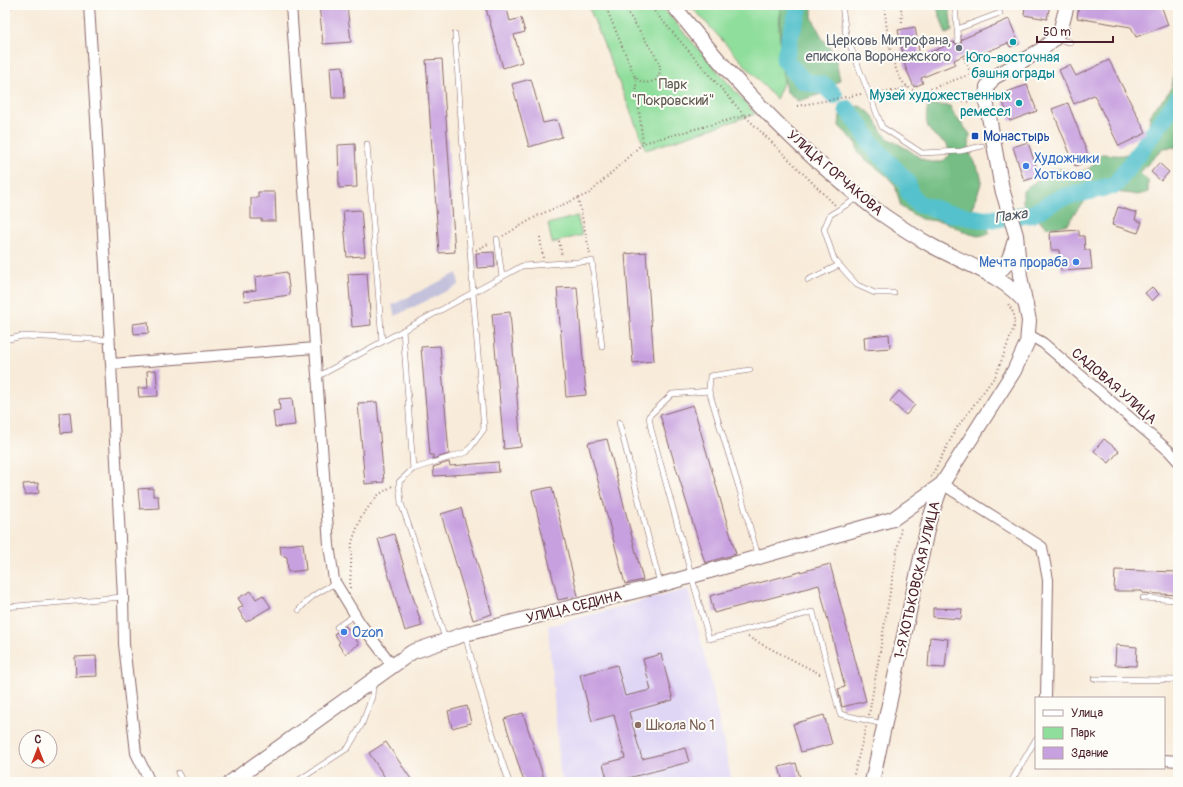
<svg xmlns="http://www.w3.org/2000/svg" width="1183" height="787" viewBox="0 0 1183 787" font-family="Pangolin,sans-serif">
<rect width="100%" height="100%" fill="#fdfcf7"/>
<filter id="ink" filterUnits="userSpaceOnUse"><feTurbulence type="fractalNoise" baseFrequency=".025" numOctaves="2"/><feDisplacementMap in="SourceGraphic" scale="8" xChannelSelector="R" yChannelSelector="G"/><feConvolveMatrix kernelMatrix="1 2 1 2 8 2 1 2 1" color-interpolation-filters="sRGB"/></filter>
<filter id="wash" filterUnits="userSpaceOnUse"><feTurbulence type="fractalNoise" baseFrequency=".012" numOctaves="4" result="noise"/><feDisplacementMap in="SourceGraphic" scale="16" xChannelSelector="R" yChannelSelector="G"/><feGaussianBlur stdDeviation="0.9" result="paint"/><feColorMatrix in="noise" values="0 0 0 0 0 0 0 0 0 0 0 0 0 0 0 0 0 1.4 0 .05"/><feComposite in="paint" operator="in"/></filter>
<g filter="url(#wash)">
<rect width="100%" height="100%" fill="#f8ebd9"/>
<path fill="#dfd5f5" d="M688,589L710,678L732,782H563L560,772L548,626Z"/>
<path fill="#c3c1db" d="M457,273L459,285L395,316L392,305Z"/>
<path fill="#90de9c" stroke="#6d7e64" d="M588,5H660L755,114L646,150Z
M690,5H781L779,27L781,63L784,81L776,99Z
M577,216L582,235L552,243L548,224Z"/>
<path fill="#74bd84" stroke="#5f6e58" d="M781,5H812V17L822,38L830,47L835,57L840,80L821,94L798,101L786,91C780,62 779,34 781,5Z
M936,5H949L952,31L946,34Z
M1178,43V151L1175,147L1163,148C1156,157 1147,163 1140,173L1148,181V192C1134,197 1137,194 1124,193C1095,190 1083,197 1069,223L1058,227H1047L1029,212L1023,202V191C1029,185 1035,182 1042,178C1045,176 1048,171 1051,170C1062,165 1075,175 1086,170C1092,168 1097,159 1101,154C1108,154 1116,156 1123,155C1133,153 1148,141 1149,130C1149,123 1149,116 1153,109C1157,104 1164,100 1168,93C1177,80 1173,63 1172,48Z
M939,105L950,106L955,116L970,134C968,145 969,154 975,164C977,168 980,172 981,176C983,186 974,199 972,209L988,227L989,234L978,236L967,233L945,222L921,219L901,207L895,185L887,176L859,154L856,143L839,126L840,115L849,108L860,106L869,112L876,120L881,131L889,139L909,150L920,158L930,162H942L950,155L947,144C930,134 923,127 928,106Z"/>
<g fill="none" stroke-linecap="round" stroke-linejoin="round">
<path stroke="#54c1cc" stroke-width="18" d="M800,5L790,36L785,60L803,81L825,86L834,95
M847,109L859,124L873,146L907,182L909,192L917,203L947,213L986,220L1032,214L1060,198L1115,185L1178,99"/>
</g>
<g id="blocks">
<path fill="#c7a0df" d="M319,5H347L351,42L323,44Z
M485,5H506L510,21L521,18L525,32L514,35L522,62L503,68Z
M1025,5H1050L1047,19L1024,15Z
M1079,5H1121L1135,7L1143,5H1161L1168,25L1136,37L1131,27L1077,18Z
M1009,19L1019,44L1010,47L1008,43L974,57L971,52L954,60L955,64L921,78L923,83L914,87L905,66L898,30L915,27L920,57L954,42L957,45L960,44L962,39Z
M442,59L455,252L439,253L426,60Z
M1109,60L1146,133L1119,146L1094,95L1074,104L1059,70L1070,65L1076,76Z
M343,66L345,98H332L330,67Z
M531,79L543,123L557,120L562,137L529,147L512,84Z
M1027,85L1037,111L1010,121L1000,94Z
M1068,103L1090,160L1075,166L1052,109Z
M1028,142L1039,176L1024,181L1013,147Z
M355,144L357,187L339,188L338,145Z
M1159,163L1169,172L1161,181L1151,172Z
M258,192H275L276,221H261L262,219H251V198H258Z
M1118,207L1137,213L1135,220L1142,222L1138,233L1112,225Z
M361,210L365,256L347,257L343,211Z
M1079,230V236H1084L1085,250H1090L1092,269L1061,271L1059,250H1051L1050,232Z
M494,252L495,267L477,268L476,253Z
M646,252L654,361L633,363L625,254Z
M287,272L290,295L245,301L243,292L256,290L255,277Z
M367,273L371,325L352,327L348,274Z
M577,287L586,395L566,397L557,288Z
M1152,287L1159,294L1152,301L1145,293Z
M510,312L521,447L504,449L492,314Z
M148,322L149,333L134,334L133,324Z
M889,334L890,348L865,350L864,337Z
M440,346L449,454L433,459V455H430L421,347Z
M156,370L158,396L139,397L138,388H148L147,371Z
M899,391L915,405L906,415L890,401Z
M292,398L295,425L275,427L273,411L280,410L279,399Z
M377,402L384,482L365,484L358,403Z
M693,405L736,554L705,563L660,415Z
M70,412L72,432L61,433L60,413Z
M607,439L643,580L625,584L588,443Z
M1104,439L1119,451L1109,463L1094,451Z
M449,462L450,466L498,462L499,472L434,476L433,467Z
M38,483L39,493L25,495L23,484Z
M552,487L578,596L558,600L532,491Z
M153,488V496H158L159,508L140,509L138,489Z
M461,508L492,614L473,620L441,514Z
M394,534L422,626L405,631L378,539Z
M303,543L306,570L288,572L287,557L281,555L280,546Z
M830,564L866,701L842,707L838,689L845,687L819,585L714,613L710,596Z
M1115,570L1178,572V595L1142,593V591H1114Z
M251,591L256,599L263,595L271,607L246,622L238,609L243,606L238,598Z
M933,608L962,609L961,619L933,617Z
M346,626L359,644L345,654L338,644L340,642L334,634Z
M930,637L948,639L945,668L928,667Z
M1116,645L1137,647L1136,666L1115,665Z
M661,654L673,700L629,712L642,759L685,748L689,762L613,782H608L603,764L625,758L614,715L592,721L580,675L617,665L625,696L651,690L643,659Z
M96,656L97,676L76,677L75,657Z
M467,706L471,723L452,728L448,711Z
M523,713L545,782H524L504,719Z
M824,715L832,744L801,752L793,724Z
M386,742L413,782H388L369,753Z
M796,763L801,782H783L779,767Z"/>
</g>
</g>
<g filter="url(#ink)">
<use href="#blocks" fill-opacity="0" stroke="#876668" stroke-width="1"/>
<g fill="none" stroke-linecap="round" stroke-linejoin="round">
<defs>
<path id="lane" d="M842,5L846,35L882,127L922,153L961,151L982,146
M955,5L958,41
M957,29L1000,13
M1055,39L1070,42
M367,144L382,342
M859,197L830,215L824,229L834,259L857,285L875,293H894
M497,239L502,277
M808,280L839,265
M403,330L413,469L467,452L484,429L473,293L455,34
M5,340L22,336L110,340
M750,370L710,376L709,391L740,491L758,557
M317,377L522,266L592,261L602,347
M709,391L672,394L649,416L651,429L709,639L813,612L840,714L883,724
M619,422L660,584
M413,469L399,482L401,503L419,555L445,639
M1143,598L1178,600
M5,607L123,597
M299,610C310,596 320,591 336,583
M337,627L355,615
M465,635L488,719L509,782
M1094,679L1178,680
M178,773L183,782
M296,782L348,748L362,724L372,697L373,682
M1011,782L1036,739"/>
<path id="street" d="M89,5L111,364L123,597L124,644L136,753L150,782
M291,5L329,545L334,580L360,623L392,665
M1029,335L1043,343L1169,451L1178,461
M111,364L315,348
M942,484L1042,547L1048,580L1046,698
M1164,760L1178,761"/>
<path id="secondary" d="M673,5C733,81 804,157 883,215C899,226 916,237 934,247C964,263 1006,277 1026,304
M989,275C1006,272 1010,258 1014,243
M231,782L412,652L465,634L660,585L893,519L942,484
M872,782L929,521L942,484L1014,371L1027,343L1029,321L1020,276L1016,235L1002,189L986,100L987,87L993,78L1041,50L1054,39L1061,28L1067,5"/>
</defs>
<use href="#lane" stroke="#876668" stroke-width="6"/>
<use href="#street" stroke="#876668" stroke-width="12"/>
<use href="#secondary" stroke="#876668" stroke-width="16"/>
<path stroke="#876668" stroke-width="2" stroke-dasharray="1 3" stroke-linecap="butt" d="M605,5L635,77C644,84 645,84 656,80C661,73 661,68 658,60L623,5
M649,5L745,116L835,205
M884,5C887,27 890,74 908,87C911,90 916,91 919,93L971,74L963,56
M901,5L902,25
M5,17L14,5
M635,77L643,143
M875,92L894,91L907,87
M920,93L970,102
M797,106L861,94
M578,198L590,254
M503,236L541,214L590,193L643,143L751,114
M540,237L543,258
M559,241L562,256
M476,250L490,243
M931,477L956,429L996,375L1014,327V314L1007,302
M350,588L352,542L361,517L377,496L392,486
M748,637L822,675
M869,715L901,528
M852,782L866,727"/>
<use href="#lane" stroke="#fff" stroke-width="5"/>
<use href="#street" stroke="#fff" stroke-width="10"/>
<use href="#secondary" stroke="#fff" stroke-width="14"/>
</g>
</g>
<g fill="#0f9aa8" stroke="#fdfcf7" stroke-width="1.5">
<circle cx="1013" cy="42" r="4"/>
<circle cx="1019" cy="103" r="4"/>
</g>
<circle fill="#6b7280" stroke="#fdfcf7" stroke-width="1.5" cx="959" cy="48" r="4"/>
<rect fill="#1a4fb4" stroke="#fdfcf7" stroke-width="1.5" x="971" y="132" width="8" height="8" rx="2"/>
<g fill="#3f7fe0" stroke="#fdfcf7" stroke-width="1.5">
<circle cx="1026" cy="166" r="4"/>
<circle cx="1076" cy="262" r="4"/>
<circle cx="344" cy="632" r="4"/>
</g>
<circle fill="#8d6e63" stroke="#fdfcf7" stroke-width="1.5" cx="638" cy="725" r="4"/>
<g text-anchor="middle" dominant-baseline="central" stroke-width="4" stroke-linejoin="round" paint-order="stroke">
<g font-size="14" fill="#5b616d" stroke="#fdfcf7" text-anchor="end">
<text x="951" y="40">Церковь Митрофана,<tspan x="951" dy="16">епископа Воронежского</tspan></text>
</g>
<g font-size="14" fill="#0d838f" stroke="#fdfcf7">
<text x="1013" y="57">Юго-восточная<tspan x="1013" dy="16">башня ограды</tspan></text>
<text x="1011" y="95" text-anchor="end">Музей художественных<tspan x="1011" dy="16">ремесел</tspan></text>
</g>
<g font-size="14" fill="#5f584d" stroke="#fdfcf7">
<text x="673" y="84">Парк<tspan x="673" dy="16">"Покровский"</tspan></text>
</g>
<g font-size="14" fill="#164399" stroke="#fdfcf7" text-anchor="start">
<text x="983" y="136">Монастырь</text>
</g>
<g font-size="14" fill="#366cbe" stroke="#fdfcf7" text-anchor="start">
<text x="1034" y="158">Художники<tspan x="1034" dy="16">Хотьково</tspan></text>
<text x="1068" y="262" text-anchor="end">Мечта прораба</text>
<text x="352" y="632">Ozon</text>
</g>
<g font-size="14" fill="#4a1f2b" stroke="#fdfcf7">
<text transform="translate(835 173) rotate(41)">УЛИЦА ГОРЧАКОВА</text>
<text transform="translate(1114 386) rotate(41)">САДОВАЯ УЛИЦА</text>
<text transform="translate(917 580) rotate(-77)">1-Я ХОТЬКОВСКАЯ УЛИЦА</text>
<text transform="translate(574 607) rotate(-14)">УЛИЦА СЕДИНА</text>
</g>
<g font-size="14" fill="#785e54" stroke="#fdfcf7" text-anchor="start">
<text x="646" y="725">Школа № 1</text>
</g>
<g font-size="15" font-style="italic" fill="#4e5863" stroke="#fdfcf7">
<text transform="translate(1011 216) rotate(-9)">Пажа</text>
</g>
</g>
<rect width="1183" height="787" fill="none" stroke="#fdfcf7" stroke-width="20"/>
<rect x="1035" y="697" width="130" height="72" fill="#fdfcf7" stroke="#b5a4a5"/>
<rect x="1043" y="710" width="20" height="6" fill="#ffffff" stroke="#b5a4a5"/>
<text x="1071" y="717" font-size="12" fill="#4a1f2b">Улица</text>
<rect x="1043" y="727" width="20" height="12" fill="#90de9c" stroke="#b5a4a5"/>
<text x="1071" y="737" font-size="12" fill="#4a1f2b">Парк</text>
<rect x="1043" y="747" width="20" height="12" fill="#c7a0df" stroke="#b5a4a5"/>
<text x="1071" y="757" font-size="12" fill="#4a1f2b">Здание</text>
<g transform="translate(38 749)"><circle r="19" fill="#fdfcf7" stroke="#b5a4a5"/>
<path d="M0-3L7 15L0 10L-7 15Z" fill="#c8321e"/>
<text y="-6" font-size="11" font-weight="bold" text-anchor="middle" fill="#4a1f2b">С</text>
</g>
<path d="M1037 36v6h76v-6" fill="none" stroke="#4a1f2b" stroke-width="2"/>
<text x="1043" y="36" font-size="12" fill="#4a1f2b" stroke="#fdfcf7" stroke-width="3" paint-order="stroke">50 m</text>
</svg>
